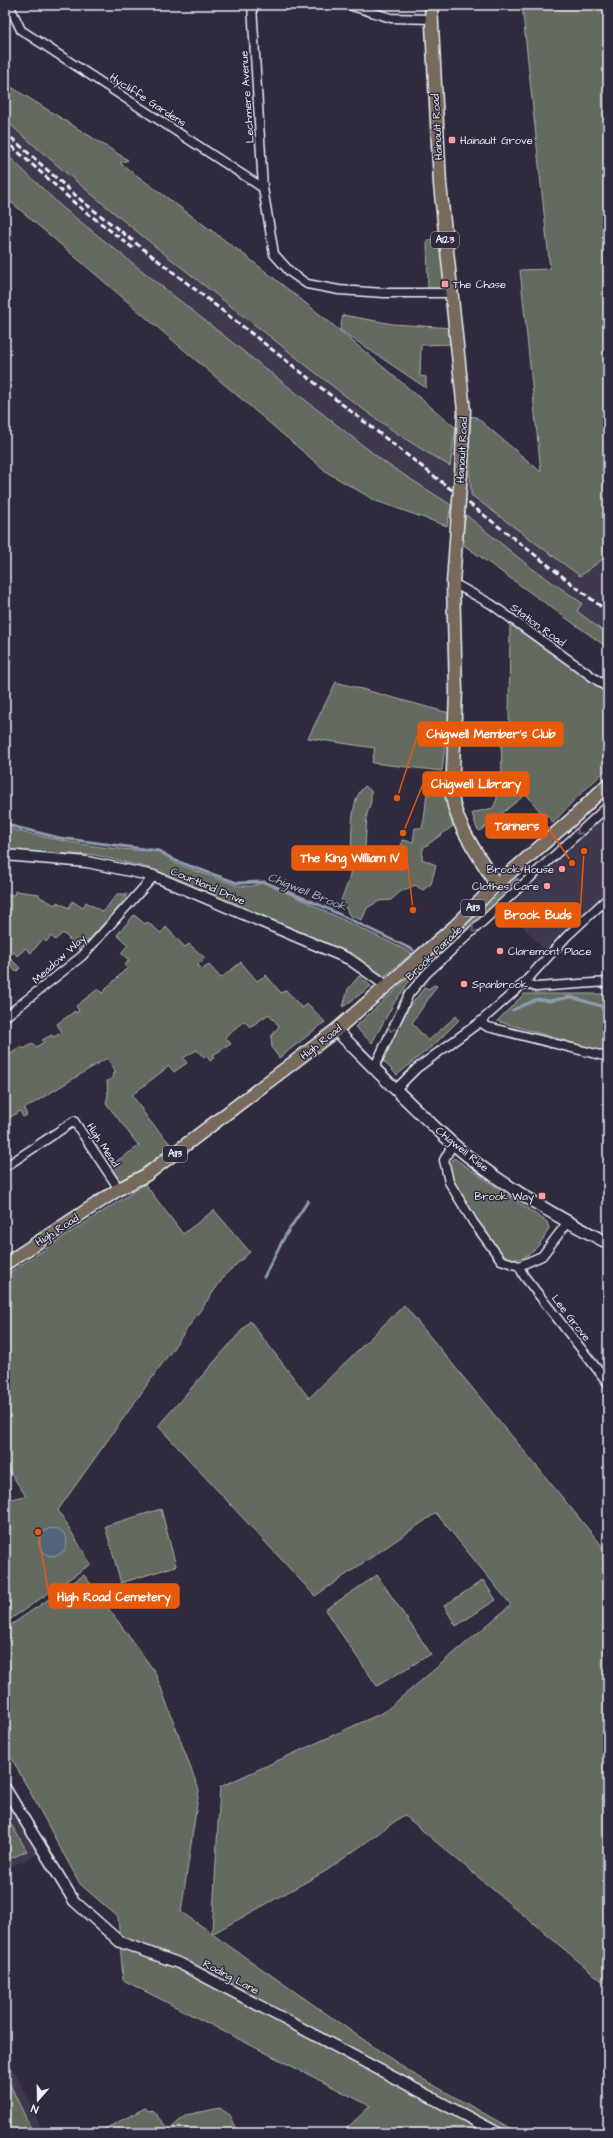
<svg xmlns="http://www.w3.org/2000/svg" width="613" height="2138" viewBox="0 0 613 2138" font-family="'Architects Daughter',sans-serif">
<rect width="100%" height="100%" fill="#2f2a3d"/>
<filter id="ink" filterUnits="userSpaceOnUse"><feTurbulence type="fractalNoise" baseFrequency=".025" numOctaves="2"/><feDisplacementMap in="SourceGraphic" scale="8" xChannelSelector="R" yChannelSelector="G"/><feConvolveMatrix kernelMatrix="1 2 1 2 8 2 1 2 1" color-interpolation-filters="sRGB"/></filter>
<g filter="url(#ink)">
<path fill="#3f384e" d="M5,83L128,160L120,163L242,253L327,320L527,490L608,529V648L461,543L447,526L438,524L5,192Z
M608,813V894L545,951L507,909Z
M5,1795L40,1853L5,1869Z
M5,2052L44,2133H5Z"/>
<path fill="#636b5f" stroke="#a6aeac" d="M522,5H608V555L580,576L471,495L468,416L476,417L541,472L520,270L550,269Z
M5,83L128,160L120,163L242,253L327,320L456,428L450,466C385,430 326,381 268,335C178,266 90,195 5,120Z
M5,153L62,207L267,370L384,462L451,505L447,526L376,501L328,473L5,197Z
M441,239L446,290H428L427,240Z
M343,315L393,324L452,328L453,344L421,345L420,376L426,377V388L340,330Z
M466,515L530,567L582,603L577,611L608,635V648L461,543Z
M510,619L608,690V768L573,801L553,823L548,816L542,814L526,794L480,831L477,829L472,813L493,808L497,799L496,789L502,778L501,739L503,735L507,734L512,739L509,724Z
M336,682L449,713L442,771L372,763L375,748L308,738Z
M432,778H444C449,791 446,809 453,826L423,848L422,859L436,865L431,884L423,890L415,885L400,892L391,900L379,901L367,908L362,920L350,916L341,900C344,892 349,882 350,874C354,851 346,801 365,786L371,791V802L367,814L365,848L400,854L402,840L413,842L415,828H422C427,812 424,792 432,778Z
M8,821L14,830C63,842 112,851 162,851L174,863L238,886H252L265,882L412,953L381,979L360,959L150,868L95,855L5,851V822Z
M516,879H519L408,983L394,1003L372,1043L355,1027Z
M15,891L39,894L40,897L55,905L57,902L69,908L72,901L83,908L86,902L103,912L117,894H127L120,905L80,950L63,933L55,940L51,936L46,942L43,939L31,953L26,948L17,956L14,952L9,957L20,968L16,972L5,961V894L14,895Z
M134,915L145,924L147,922L161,933L166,927L185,947L189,944L205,958L198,965L202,969L209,965L221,978L241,962L257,981L266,975L281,993L286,990L302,1008L308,1004L325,1022L279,1058L272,1048L271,1037L279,1026L269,1014L250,1027L244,1021L225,1037L231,1044L213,1055L215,1057L210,1061L207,1056L204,1058L197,1050L183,1058L187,1063L174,1072L169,1066L132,1095L149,1120L172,1146L117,1187L105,1169L139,1146L106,1103L108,1095L107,1081L114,1077L113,1074L116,1072L107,1058L24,1109L27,1115L23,1117L20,1111L5,1121V1058L22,1046L24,1049L33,1043L36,1047L44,1042L42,1040L52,1035L54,1037L62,1032L57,1024L75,1011L76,1013L79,1011L76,1006L98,989L102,993L127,968L125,965L129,960L121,953L128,945L117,935Z
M359,976L371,986L343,1007L348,989Z
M434,985L437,986L412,1023L428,1041L456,1016L459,1020L437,1042L397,1075L383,1061V1057L409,1007L425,987L428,989Z
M524,994H608V1053L497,1021Z
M454,1158L547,1222L549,1228C542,1244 524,1268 504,1255C494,1248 457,1194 452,1182C450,1177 450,1169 449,1164Z
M145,1184L183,1234L214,1210L250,1252L226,1274L58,1510L91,1564L5,1623V1500L26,1496L5,1465V1275Z
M404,1305L608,1553V1986L404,1815L326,1871L212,1934L410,2072L519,2133H342L370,2106L123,1980L118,1917L80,1884L5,1746V1629L84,1575L155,1672L199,1790L181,1912L212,1933L220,1787L384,1712L511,1605L436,1513L315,1596L158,1426L250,1321L309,1398Z
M161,1509L176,1566L121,1583L105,1526Z
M377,1575L431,1654L377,1686L325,1610Z
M483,1580L496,1600L456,1626L444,1606Z
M5,1814L27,1851L5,1861Z
M5,2074L33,2133H5Z
M145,2108L149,2111L152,2110L169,2130L186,2115L220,2108L229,2115L238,2133H97Z"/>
<path fill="#52657d" stroke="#8e9dae" d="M39 1542a14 14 0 1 1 28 0a14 14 0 1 1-28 0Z"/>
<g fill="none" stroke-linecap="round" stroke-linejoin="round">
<path stroke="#8e9dae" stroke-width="3" d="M5,822L15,827L60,838L159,851L176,861L237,883L264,882L320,905L413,950
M513,1010L537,999L549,1001L571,997L601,1006L608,1018
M264,1277L285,1236L308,1201"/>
<defs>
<path id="minor" d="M9,5L21,30L263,188
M252,5L263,188L274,254L290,272L307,284L339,290L384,293H451
M352,6L391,18L432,19
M453,583L491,604L608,688
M524,983L536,987L608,982
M5,1017L82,956L154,876
M480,1022L488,1027L608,1057
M374,1068L409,994L427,973L608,806
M396,1089L417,1068L480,1022L524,983L567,936L608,898
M453,1144L444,1160L449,1182L473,1222L501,1260L519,1266L542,1256L567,1223
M5,1167L74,1121L119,1189
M519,1266L524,1276L608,1383"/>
<path id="tertiary" d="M5,855L87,862L154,876L349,959L387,986
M5,1788L74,1901L120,1942L181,1964L498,2133"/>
<path id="secondary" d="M336,1030C374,1068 412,1107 452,1143C495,1181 557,1217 608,1243"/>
<path id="primary" d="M431,5L440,184L464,411L461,474
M458,513L453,583L456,691L452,796C457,829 480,856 496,885
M5,1264L119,1189L146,1175L336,1030L454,927L496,885L572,819L608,784"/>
</defs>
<use href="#minor" stroke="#e8f1f8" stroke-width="11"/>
<use href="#tertiary" stroke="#e8f1f8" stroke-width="13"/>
<use href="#secondary" stroke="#e8f1f8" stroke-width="14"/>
<use href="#primary" stroke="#e8f1f8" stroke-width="15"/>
<use href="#minor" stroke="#2f2a3d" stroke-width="8"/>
<use href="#tertiary" stroke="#2f2a3d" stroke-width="10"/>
<use href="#secondary" stroke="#2f2a3d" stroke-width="11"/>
<use href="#primary" stroke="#77695c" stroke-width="12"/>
<path stroke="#e8f1f8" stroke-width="3" stroke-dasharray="6 3" stroke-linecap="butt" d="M5,132L82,201L608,612
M5,140L77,205L133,248"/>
<defs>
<path id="primary-bridge" d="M458,513L461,474"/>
</defs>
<use href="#primary-bridge" stroke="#e8f1f8" stroke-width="15" stroke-linecap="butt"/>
<use href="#primary-bridge" stroke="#77695c" stroke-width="12"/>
</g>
<defs><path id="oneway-chevron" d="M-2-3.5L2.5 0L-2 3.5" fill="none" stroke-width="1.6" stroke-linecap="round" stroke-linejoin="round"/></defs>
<g stroke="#70707e">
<use href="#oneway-chevron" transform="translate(579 832) rotate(138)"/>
<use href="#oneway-chevron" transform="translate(474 930) rotate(137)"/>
<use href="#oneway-chevron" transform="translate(391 1029) rotate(114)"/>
</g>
</g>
<g fill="#ff9aa2" stroke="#2f2a3d" stroke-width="1.5">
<rect x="448" y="136" width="8" height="8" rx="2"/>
<rect x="441" y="280" width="8" height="8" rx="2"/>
<circle cx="562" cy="869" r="4"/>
<circle cx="547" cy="886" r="4"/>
<circle cx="500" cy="951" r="4"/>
<circle cx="464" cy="984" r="4"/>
<rect x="538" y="1192" width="8" height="8" rx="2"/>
</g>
<g text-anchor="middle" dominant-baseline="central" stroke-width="3" stroke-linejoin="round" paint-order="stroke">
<g fill="#2f2a3d" stroke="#b0b5c0" stroke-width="1">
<rect x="431" y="232" width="28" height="16" rx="3"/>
<rect x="461" y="900" width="24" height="16" rx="3"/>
<rect x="163" y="1146" width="24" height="16" rx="3"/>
</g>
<g font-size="10" font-weight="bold" fill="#e8f1f8">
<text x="445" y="240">A123</text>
<text x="473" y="908">A113</text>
<text x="175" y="1154">A113</text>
</g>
<g font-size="11" fill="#e8f1f8" stroke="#2f2a3d">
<text transform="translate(247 97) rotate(-94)">Lechmere Avenue</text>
<text transform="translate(148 100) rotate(33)">Hycliffe Gardens</text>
<text transform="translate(437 127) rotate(-93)">Hainault Road</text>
<text transform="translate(462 450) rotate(-87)">Hainault Road</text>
<text transform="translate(538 625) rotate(36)">Station Road</text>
<text transform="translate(208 886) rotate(23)">Courtland Drive</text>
<text transform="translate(434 953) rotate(-44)">Brook Parade</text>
<text transform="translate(59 959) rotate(-42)">Meadow Way</text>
<text transform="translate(321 1042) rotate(-38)">High Road</text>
<text transform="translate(103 1145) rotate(57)">High Mead</text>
<text transform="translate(462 1149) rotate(39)">Chigwell Rise</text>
<text transform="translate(57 1230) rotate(-33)">High Road</text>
<text transform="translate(571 1318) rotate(52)">Lee Grove</text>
<text transform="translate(231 1977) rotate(28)">Roding Lane</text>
</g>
<g font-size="11" fill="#e8f1f8" stroke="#2f2a3d" text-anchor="start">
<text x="460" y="140">Hainault Grove</text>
<text x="453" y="284">The Chase</text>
<text x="554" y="869" text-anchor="end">Brook House</text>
<text x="539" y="886" text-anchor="end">Clothes Care</text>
<text x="508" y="951">Claremont Place</text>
<text x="472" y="984">Spanbrook</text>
<text x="534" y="1196" text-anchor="end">Brook Way</text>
</g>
<g font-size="12" font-style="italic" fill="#acb9c7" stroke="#2f2a3d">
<text transform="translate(307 892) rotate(22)">Chigwell Brook</text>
</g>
</g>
<path fill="none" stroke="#e8590c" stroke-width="1.5" d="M397 798L418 734M403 833L423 784M572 863L547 826M413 910L407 858M584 851L580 915M38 1532L49 1596"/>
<g fill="#e8590c" stroke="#2f2a3d" stroke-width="1.5">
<circle cx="397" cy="798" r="4"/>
<circle cx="403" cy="833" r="4"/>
<circle cx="572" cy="863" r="4"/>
<circle cx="413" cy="910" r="4"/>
<circle cx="584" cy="851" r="4"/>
<circle cx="38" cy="1532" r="4"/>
</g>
<g fill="#e8590c" stroke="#e8590c" stroke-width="1.5">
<rect x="418" y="722" width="145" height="24" rx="4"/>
<rect x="423" y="772" width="106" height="24" rx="4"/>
<rect x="486" y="814" width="61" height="24" rx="4"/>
<rect x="292" y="846" width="115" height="24" rx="4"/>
<rect x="496" y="903" width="84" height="24" rx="4"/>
<rect x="49" y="1584" width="130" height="24" rx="4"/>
</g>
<g font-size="12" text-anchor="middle" font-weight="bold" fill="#fff">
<text x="491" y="738">Chigwell Member's Club</text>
<text x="476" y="788">Chigwell Library</text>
<text x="517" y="830">Tanners</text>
<text x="350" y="862">The King WIlliam IV</text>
<text x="538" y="919">Brook Buds</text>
<text x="114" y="1601">High Road Cemetery</text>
</g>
<rect width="613" height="2138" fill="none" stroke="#2f2a3d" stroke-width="20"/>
<rect x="10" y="10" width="593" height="2118" fill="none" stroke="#e8f1f8" stroke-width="1.5" filter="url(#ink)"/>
<g transform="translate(38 2100) rotate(200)" stroke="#2f2a3d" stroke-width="3" paint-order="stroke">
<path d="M0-3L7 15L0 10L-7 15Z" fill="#e8f1f8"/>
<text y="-6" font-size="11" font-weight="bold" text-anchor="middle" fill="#e8f1f8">N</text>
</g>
</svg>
